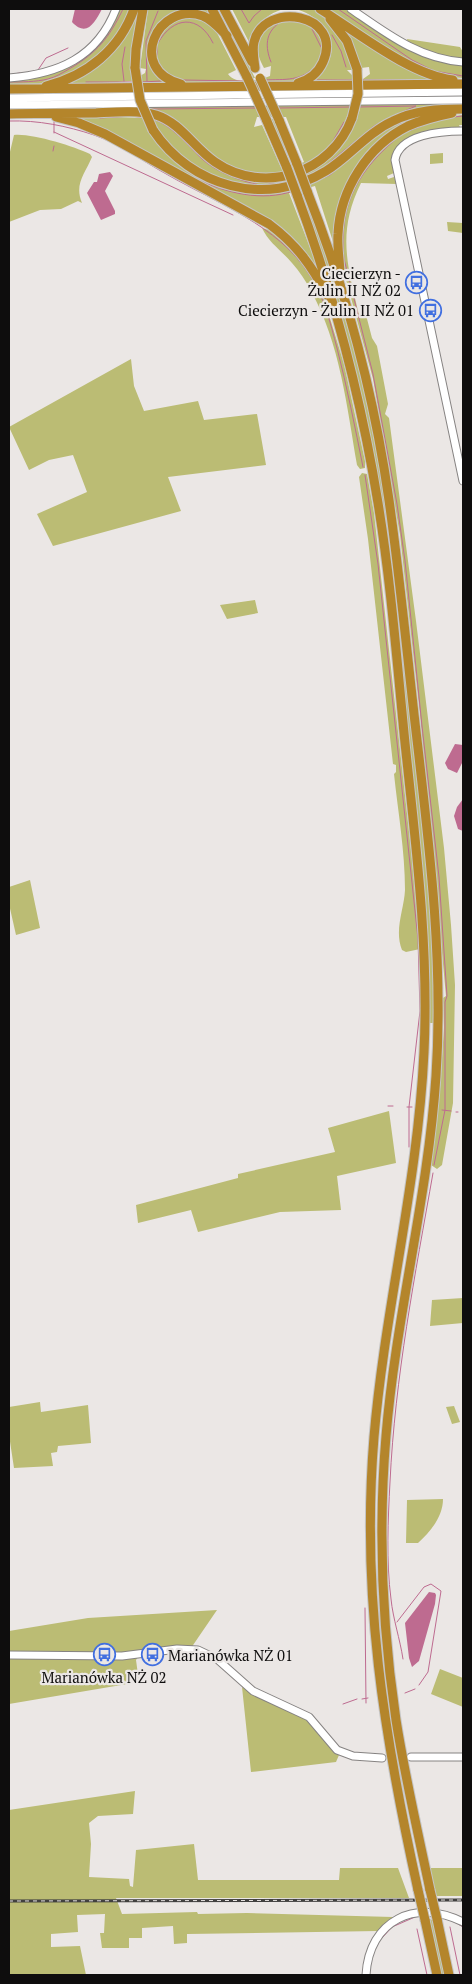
<svg xmlns="http://www.w3.org/2000/svg" width="472" height="1984" viewBox="0 0 472 1984" font-family="'PT Serif',serif">
<rect width="100%" height="100%" fill="#ebe7e5"/>
<path fill="#bbbc74" fill-rule="evenodd" d="M118,9H131L119,34L88,66L48,82L34,85L9,86V81L53,73L83,57Z
M136,9H139L131,61L132,81L56,86C79,75 106,67 119,44C126,33 131,20 136,9Z
M148,9H206L211,16C188,5 164,8 152,33C149,38 147,46 148,52C151,61 164,76 170,84L141,85L140,76L145,73L146,69L140,68Z
M217,9H220L255,78H252Z
M232,9H283C265,15 255,25 250,44Z
M296,9C301,9 308,8 312,9C336,15 347,50 355,70H347L353,76L356,83L312,82C316,76 323,71 327,65C341,39 320,16 296,9Z
M326,9H345L385,36L424,57L463,65V78C416,76 365,34 326,9Z
M197,16L214,27L236,70L228,74C235,85 259,81 270,76L271,66L264,68C251,44 258,37 273,18L309,20L323,41L319,66L302,79L290,82H181L174,80L159,67L154,51L163,27L171,20Z
M339,24L441,81L363,82V79L370,74L369,67L361,68L352,41Z
M407,39L460,47L463,52V59L438,56L408,44Z
M463,93V97L9,103V101Z
M354,104L347,126L320,158L283,174L257,175L224,165L161,114L9,112V109ZM257,117H286L304,162L283,172L262,125L254,127Z
M463,104V106L405,113L328,167L299,181L259,187L221,180L191,166L162,137L151,117L164,121L220,169L287,179L347,137L359,112L361,105Z
M434,112L409,124L355,172L335,248L315,186L289,193L319,271L317,272L293,240L62,115L143,118L147,126L189,171L213,184L246,192L305,185L315,182L332,172L374,135L394,123Z
M463,115V125H459L460,127L426,132L395,149L392,158L394,173L387,176L388,179L394,177L397,184L361,183C337,232 347,264 359,315H366L372,338L377,346L388,404L385,414L389,418L416,621L444,848L451,925L455,985L453,1103L442,1165L437,1169L431,1165L440,1088L444,1027L443,998L446,996L420,715L400,535L373,379L341,261L344,209L361,172L384,146L408,129L443,117Z
M271,119H274L293,166H291Z
M14,135C31,133 73,146 90,154L92,157C85,174 74,184 82,203L78,201L61,209L40,210L9,222V156Z
M443,153V163L430,164V154Z
M303,191L329,265L351,339L365,394L382,481L392,548L432,899L436,1023H427C419,886 412,749 396,613C391,565 386,517 377,470C359,375 333,283 300,192Z
M447,222L463,223V233L448,231Z
M262,228L275,232L293,247L321,289L344,364L365,461V468L360,469L357,465C347,407 340,343 311,291C306,281 299,271 292,263C281,250 269,243 262,228Z
M131,359L134,386L144,411L198,401L204,420L257,414L266,465L168,477L181,511L53,546L37,514L87,492L73,455L49,460L29,470L9,427Z
M362,473L367,474L374,513L412,859L420,949L406,952L402,950C394,930 404,910 405,890C405,851 398,812 394,774L396,772V765L393,764L368,539L359,477Z
M255,600L258,613L227,619L220,605Z
M30,880L40,928L16,935L9,904V887Z
M389,1111L396,1163L337,1176L341,1210L280,1212L198,1232L191,1210L138,1223L136,1205L238,1178V1174L335,1152L328,1128Z
M463,1298V1323L430,1326L432,1300Z
M40,1402L41,1412L88,1405L91,1443L58,1446L57,1452L51,1453L53,1466L14,1468L9,1435V1407Z
M454,1406L460,1422L452,1424L446,1407Z
M443,1499C443,1517 430,1532 418,1543H406L407,1500Z
M217,1610L189,1651L138,1657L136,1660L139,1682L9,1704V1631L88,1618Z
M440,1669L463,1678V1707L431,1694Z
M242,1687L253,1694L305,1719L339,1755L336,1762L251,1772Z
M135,1791L133,1814L98,1816L89,1823L91,1844L89,1877L129,1879L130,1886L133,1887L136,1850L194,1844L198,1880H339L340,1868H398L409,1898H116L122,1914L197,1912L198,1914L247,1913L393,1917L378,1931L187,1934V1943L174,1944L173,1926L142,1928V1938H129V1948H102L100,1933H104L105,1914L77,1915L78,1932L51,1934V1947L80,1946L86,1975H9V1810Z
M430,1868H463V1896H436Z
M430,1919L432,1920L437,1935L446,1975H439L431,1936Z"/>
<path fill="#be6b90" d="M75,9H102C95,22 87,38 72,22Z
M110,172L113,176L105,191L115,211V214L101,220L87,193L94,182H97L99,174Z
M455,744L463,745V761L457,773L448,769L445,763Z
M463,799V831L458,829L454,816L457,807Z
M429,1592L435,1593L436,1595L435,1604L419,1661L412,1667L409,1658L405,1623Z"/>
<g fill="none" stroke-linecap="round" stroke-linejoin="round">
<path stroke="#be6b90" stroke-width="1" d="M241,9L249,23L254,16L262,9
M338,9L412,60L434,71L463,76
M312,29L321,47
M332,35L341,51L346,67
M158,43C173,16 199,14 213,43
M157,55V47
M271,62C265,47 265,33 279,23
M38,70L46,58L68,48
M13,74L20,73
M183,80L243,81
M265,80C285,79 302,82 316,65
M317,80H354
M360,80H432
M124,81L122,64L125,47
M147,81L146,41L158,11
M9,82C21,82 36,82 48,79C56,77 62,73 69,69C97,53 109,38 123,9
M86,82H133
M142,82L161,81
M358,107L416,106L393,116
M278,108L351,107
M152,109L256,108
M453,117L463,116
M100,118L132,116L144,118
M153,119C173,126 185,143 201,158C216,172 240,181 260,185
M9,121C38,120 67,126 94,135C120,144 144,162 168,175C215,202 279,226 309,274C324,296 330,322 337,348C347,387 355,427 363,467
M54,132L233,215
M383,132L395,125L416,118
M406,132L427,124
M54,133V122
M402,134C359,168 338,204 344,259L373,374L397,504L405,561L422,726L439,877L447,996L445,1002V1110L434,1165
M333,141L344,122
M53,151L54,146
M325,166L374,126L385,120
M197,179C225,193 263,202 293,191
M269,184H280
M308,185L330,175L352,156
M365,475L378,564L418,939L420,1011L409,1107V1147
M388,1106H393
M407,1107H412
M442,1110L451,1111
M456,1112H458
M365,1608L366,1703
M397,1622L424,1587L431,1584L441,1591L428,1672L419,1685
M403,1659C400,1639 393,1619 391,1599C386,1561 388,1520 390,1482C395,1377 415,1275 433,1173
M405,1693L415,1689
M362,1699L368,1698
M343,1704L357,1699
M455,1922L463,1927
M450,1927L460,1975
M417,1929L427,1975
M382,1938L392,1927L415,1917"/>
<defs>
<path id="secondary" d="M351,9C386,33 419,59 463,62
M9,78C58,74 97,58 116,9
M9,98L463,92
M9,105L463,100
M463,131C442,131 399,134 395,160L463,481
M9,1655L122,1656L177,1649L198,1650L217,1659L253,1691L309,1717L337,1750L353,1756L382,1758
M411,1757H463
M366,1975C369,1920 416,1898 463,1922"/>
<path id="highway" d="M212,9L247,77
M224,9L252,62
M320,9C357,32 410,75 453,80
M330,19L347,41L357,69
M135,68L136,49L143,9
M255,68C254,60 252,50 254,42C264,0 344,13 323,62C318,73 309,80 298,83
M181,84C126,70 157,0 203,16C213,20 220,29 227,36
M46,86C87,76 120,49 134,9
M9,89L463,84
M9,114C38,113 67,113 96,113C116,112 137,110 156,115C181,123 194,148 215,162C264,196 332,173 352,118
M56,117L79,123L105,134L269,224C296,244 312,266 327,295
M266,119L287,168
M279,120L297,164
M153,130C191,187 266,208 326,171C350,156 367,133 393,121C415,110 439,109 463,109
M307,191C346,290 374,395 389,500C399,571 406,643 414,714C428,835 444,955 436,1076C428,1197 396,1315 386,1436C378,1531 382,1626 396,1720C405,1777 418,1833 430,1890
M297,195C334,295 361,398 378,503C391,582 397,663 405,743C416,846 429,949 424,1052C418,1182 385,1308 374,1437C361,1595 384,1736 418,1890
M340,276C340,262 337,248 338,234C340,189 368,146 408,126C422,120 437,116 452,113
M437,1919L449,1975
M425,1920L437,1975"/>
</defs>
<use href="#secondary" stroke="#868382" stroke-width="9"/>
<use href="#highway" stroke="#c5c5c5" stroke-width="11"/>
<use href="#secondary" stroke="#fff" stroke-width="7"/>
<use href="#highway" stroke="#b4852b" stroke-width="9"/>
<defs>
<path id="rail" d="M9,1901L463,1900"/>
</defs>
<use href="#rail" stroke="#41403f" stroke-width="3"/>
<use href="#rail" stroke="#ebe7e5" stroke-width="1" stroke-dasharray="4" stroke-linecap="butt"/>
<defs>
<path id="highway-bridge" d="M135,68L140,100L153,130
M247,77L266,119
M260,78L279,120
M352,118L358,94L357,69
M297,164L307,191
M287,168L297,195
M418,1890L425,1920
M430,1890L437,1919"/>
</defs>
<use href="#highway-bridge" stroke="#c5c5c5" stroke-width="11" stroke-linecap="butt"/>
<use href="#highway-bridge" stroke="#b4852b" stroke-width="9"/>
</g>
<defs>
<symbol id="bus-ring" viewBox="-11 -11 22 22"><circle r="9.5" fill="#ebe7e5" stroke="#416fe0" stroke-width="1.5"/><path d="M-5-6H5V4H4V6H2V4H-2V6H-4V4H-5ZM-3.5-4V0h7V-4ZM-3.5 1.2v1.5H-2V1.2ZM2 1.2v1.5H3.5V1.2Z" fill="#416fe0"/></symbol>
</defs>
<g fill-rule="evenodd">
<use href="#bus-ring" x="404" y="270" width="25" height="25"/>
<use href="#bus-ring" x="418" y="298" width="25" height="25"/>
<use href="#bus-ring" x="92" y="1642" width="25" height="25"/>
<use href="#bus-ring" x="140" y="1642" width="25" height="25"/>
</g>
<g text-anchor="middle" dominant-baseline="central" stroke-width="4.5" stroke-linejoin="round" paint-order="stroke">
<g font-size="15" fill="#0e0d0d" stroke="#ebe7e5" text-anchor="end">
<text x="401" y="273">Ciecierzyn -<tspan x="401" dy="17">Żulin II NŻ 02</tspan></text>
<text x="414" y="310">Ciecierzyn - Żulin II NŻ 01</text>
<text x="168" y="1655" text-anchor="start">Marianówka NŻ 01</text>
<text x="104" y="1677" text-anchor="middle">Marianówka NŻ 02</text>
</g>
</g>
<rect width="472" height="1984" fill="none" stroke="#0e0d0d" stroke-width="20"/>
</svg>
